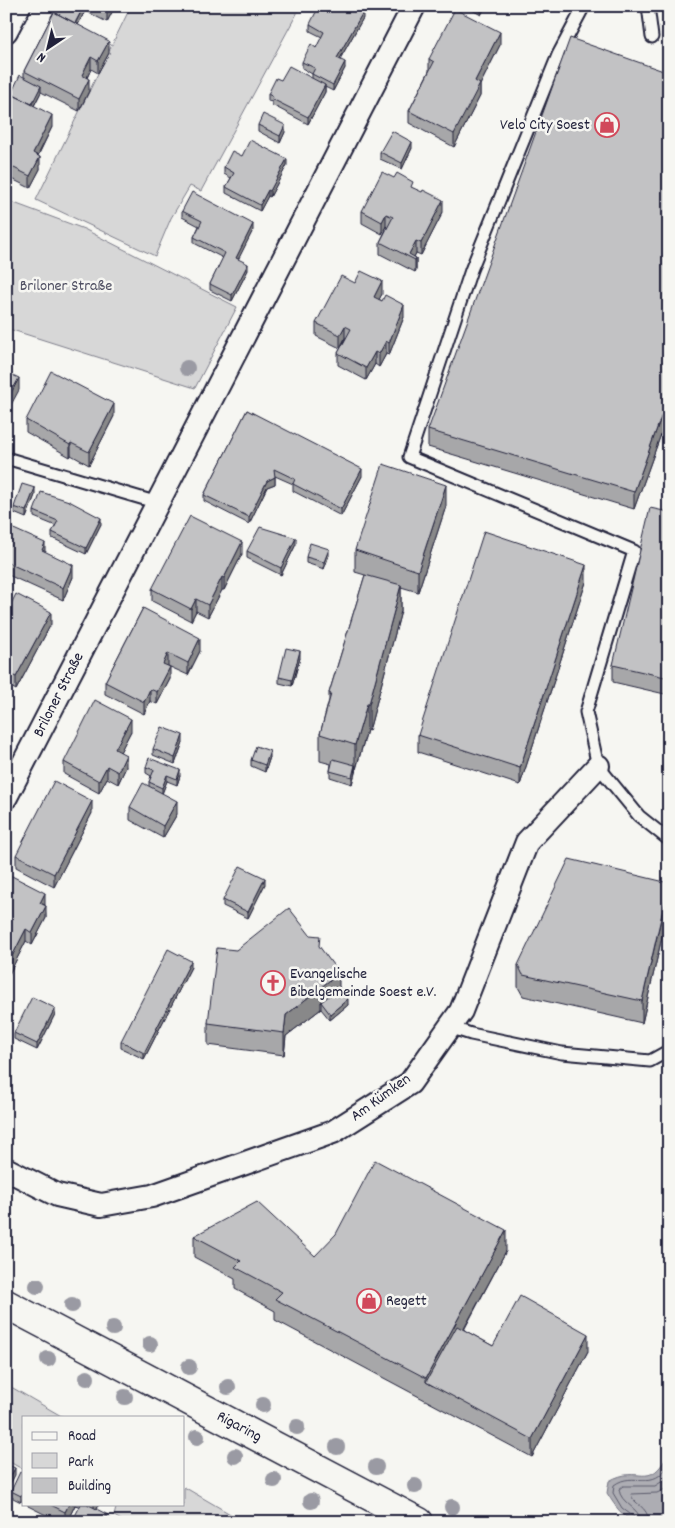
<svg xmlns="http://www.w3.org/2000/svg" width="675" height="1528" viewBox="0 0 675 1528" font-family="Dekko,sans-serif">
<rect width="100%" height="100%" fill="#f6f6f2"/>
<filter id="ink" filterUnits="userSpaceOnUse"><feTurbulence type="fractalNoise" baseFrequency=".02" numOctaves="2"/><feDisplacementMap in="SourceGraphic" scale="10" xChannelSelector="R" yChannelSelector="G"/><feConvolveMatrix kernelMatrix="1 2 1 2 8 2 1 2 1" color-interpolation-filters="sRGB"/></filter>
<g filter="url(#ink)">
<path fill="#d7d7d7" stroke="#7c7c89" d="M131,6H301L201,191L190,186L171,218L155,256L36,200Z
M6,200L84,229L237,307L195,388L6,328Z
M6,1384L63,1417H24V1470L6,1460Z
M184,1487L244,1522H125L114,1516L117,1504H184Z"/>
<path fill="#adadb3" stroke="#757583" d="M669,1453V1522C633,1522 627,1526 607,1493L609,1481C640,1463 648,1493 669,1453Z"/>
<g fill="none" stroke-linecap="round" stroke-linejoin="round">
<path stroke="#5a5a6b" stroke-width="1" d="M635,1522L634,1517L622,1508L613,1493L614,1485C634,1470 653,1493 669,1464
M641,1522C640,1507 620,1504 619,1489L623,1486H655L669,1477
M649,1522C648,1505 633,1505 631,1494L657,1493L669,1487"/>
<defs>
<path id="lane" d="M584,6L558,55L471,270L409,457L634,551L586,712L598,766L639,816L669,840
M648,6L652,37
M6,458L158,503
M449,1027L471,1034L562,1053L650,1061L668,1051L669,1048"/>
<path id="street" d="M6,31L19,6
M6,797L414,6
M6,1169L57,1195L101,1205L152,1196L333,1132L410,1083L461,1011L527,842L598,766"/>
<path id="primary" d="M6,1304L419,1522"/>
</defs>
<use href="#lane" stroke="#22223b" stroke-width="15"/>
<use href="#street" stroke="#22223b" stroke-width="26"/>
<use href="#primary" stroke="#22223b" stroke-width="31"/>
<use href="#lane" stroke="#f6f6f2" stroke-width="11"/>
<use href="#street" stroke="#f6f6f2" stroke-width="22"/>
<use href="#primary" stroke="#f6f6f2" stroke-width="28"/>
</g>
<g fill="#9a9aa3">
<circle cx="187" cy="368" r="8"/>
<circle cx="37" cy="1286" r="8"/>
<circle cx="72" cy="1305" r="8"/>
<circle cx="113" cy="1328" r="8"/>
<circle cx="150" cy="1344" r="8"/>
<circle cx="48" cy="1359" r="8"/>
<circle cx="189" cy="1367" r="8"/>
<circle cx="87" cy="1378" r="8"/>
<circle cx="228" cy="1387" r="8"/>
<circle cx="125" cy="1397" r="8"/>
<circle cx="263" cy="1405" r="8"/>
<circle cx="297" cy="1427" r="8"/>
<circle cx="197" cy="1437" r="8"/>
<circle cx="337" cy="1447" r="8"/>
<circle cx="235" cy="1456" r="8"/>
<circle cx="376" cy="1467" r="8"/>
<circle cx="274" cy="1480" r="8"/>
<circle cx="415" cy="1486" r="8"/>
<circle cx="311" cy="1501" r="8"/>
<circle cx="452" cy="1507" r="8"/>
</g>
<path fill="#a7a7a9" stroke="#22223b" d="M57,6H115L107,22L85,11L78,25L109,53L98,73L91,69L87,78L89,91L79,111L41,92L34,106L52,127L38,156L40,169L30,188L6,176V91L11,94L24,77V71Z
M465,6H486L481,15Z
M363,18L340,59L345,68L333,91L325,87V92L308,124L272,105V102L268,101V94L281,80L312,79V74L302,68V62L316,48L322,37L310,31V24Z
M500,45L480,85V96L454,147L409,123V111L429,71V59Z
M669,73V412L634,509L428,447V430Z
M258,125L285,132L280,143L258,131Z
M412,148L402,169L380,159V152Z
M242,156L287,165L270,197L268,196L260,211L226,193V187L231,178L224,174V167Z
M413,188L443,212L421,255L416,253L414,257L416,258V270L415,272L380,254V242L387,227L386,226L382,234L362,223V211Z
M182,211L253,230L238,259L248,270L232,301L210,290V284L223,258L194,243V237L199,226L182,217Z
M355,283L382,294L379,299L404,317L389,355L386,354L379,367L375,364L366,380L338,365V353L346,338H345L340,348L316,336V323Z
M247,410L362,476L341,516L293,491V484L275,476V484L267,487L249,524L204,501V495Z
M114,416L89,465L71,455L70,457L26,432V420Z
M35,495L26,518L14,513V507Z
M446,506L418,592L401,587V611L369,731L367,730L352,784L330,777V771L331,764L320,761V734L329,700V693L365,575L355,572V550Z
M34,511L101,524L86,554L52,538V532L56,526L34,517Z
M669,512V695L613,682V665Z
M6,528L45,552L73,577L63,600L6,574Z
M296,544L281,575L247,558V551Z
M242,554L224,590H222L208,617L196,611L191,621L152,601V589Z
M329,555L324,569L306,563V557Z
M586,582L520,785L418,752V735Z
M143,608L200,651L188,675L168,666L170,679L157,704L150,701L144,714L105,694V682Z
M6,614L51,624L16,690L6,684Z
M300,658L292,686L279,683V677Z
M131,731L120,752L126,767L118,784L107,778L99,793L64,774V762Z
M183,742L175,764L153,755V749Z
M270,757L265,772L251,766V760Z
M146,767L180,776L177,785L167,781L162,793L177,814L163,838L130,820V807L149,786V782L151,776L146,773Z
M92,813L54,887L16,867V855Z
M6,873L45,905L46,918L32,945L26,941L7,978H6Z
M669,883V907L642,1023L523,996L518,987V965Z
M265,884L248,918L223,906V900Z
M320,948L348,1005L330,1020L321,1009L286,1036L284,1055L208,1045V1023L236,950Z
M191,967L144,1059L121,1048V1041Z
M55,1014L37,1050L14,1039V1033Z
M194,1236L315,1256L506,1251L464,1330L493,1346L588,1351L532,1457L275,1320V1311L235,1289V1279L194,1257Z
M24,1474V1497L21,1502L11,1497V1491Z
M28,1504H99L96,1509L108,1517L75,1505L67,1522H60L28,1506Z"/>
<path fill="#888889" stroke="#22223b" d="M84,6H85V11L73,34V28Z
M109,6H115L107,22V10Z
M483,6H486L481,15V8Z
M363,12V18L337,64V58Z
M500,32V45L480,85V96L454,147V134L475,81Z
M109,41V53L98,73V61Z
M91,57V69L82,88V75Z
M345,62V68L333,91V85Z
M89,79V91L79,111V99Z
M325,85V92L308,124V117Z
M41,86V92L29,115V109Z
M52,115V127L33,165V153Z
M285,125V132L280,143V136Z
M412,142V148L402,169V163Z
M40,157V169L30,188V176Z
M287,159V165L270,197V191Z
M268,190V196L260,211V205Z
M443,200V212L421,255V243Z
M386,214V226L382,234V222Z
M253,224V230L236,264V258Z
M416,241V253L413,259L409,254Z
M416,258V270L415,272V260Z
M248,264V270L232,301V295Z
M382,281V294L374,309V297Z
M404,305V317L389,355V343Z
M345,326V338L340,348V335Z
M386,341V354L379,367V354Z
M375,352V364L366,380V368Z
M19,378V390L6,414V402Z
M669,395V412L634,509V492Z
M114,404V416L89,465V452Z
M71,443V455L70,457V445Z
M362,469V476L341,516V509Z
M275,477V484L267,487L249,524V517L267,481Z
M446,485V506L418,592V571Z
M35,488V495L26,518V511Z
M101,518V524L86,554V548Z
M296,538V544L281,575V568Z
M242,542V554L224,590V578Z
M45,543V555L42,550Z
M329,549V555L324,569V562Z
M73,565V577L63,600V588Z
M586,565V582L520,785V768Z
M222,577V590L208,617V605Z
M401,585V611L369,731V704Z
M196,599V611L191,621V609Z
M51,612V624L16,690V677Z
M200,638V651L188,675V663Z
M300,651V658L292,686V680Z
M168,653V666L163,677V664Z
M170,667V679L157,704V692Z
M150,689V701L144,714V702Z
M367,704V730L355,772V745Z
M131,719V731L115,762V749Z
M183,735V742L175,764V758Z
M270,751V757L265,772V765Z
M126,755V767L118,784V772Z
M355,765V772L352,784V777Z
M107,766V778L99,793V781Z
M180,770V776L177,785V779Z
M167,775V781L162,794V788Z
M92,801V813L54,887V874Z
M177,801V814L163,838V826Z
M265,878V884L248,918V912Z
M669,885V907L642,1023V1001Z
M45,893V905L40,903Z
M46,906V918L32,945V933Z
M26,929V941L7,978V966Z
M191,961V967L144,1059V1053Z
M339,973V994L321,1002V1009L286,1036L284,1055V1033L286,1015Z
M348,999V1005L330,1020V1014Z
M55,1008V1014L37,1050V1044Z
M506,1230V1251L433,1386L426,1382V1378Z
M588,1334V1351L532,1457V1439Z
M15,1468V1475L6,1492V1485Z
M24,1491V1497L21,1502V1496Z
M69,1504H75V1505L67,1522H65V1512Z
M94,1504H99L94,1514Z"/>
<path fill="#c2c2c4" stroke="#22223b" d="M57,6H84L75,23L54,12L51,17Z
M99,6H109L107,10Z
M319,6H352L363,12L337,58L345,62L333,85L312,74L315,68L302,62L311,44L316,48L324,32L310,24Z
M455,9L500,32L475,81L480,84L454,134L409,111L434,62L429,59Z
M54,12L109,41L98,61L91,57L82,75L89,79L79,99L24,71Z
M570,38L669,73V395L634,492L428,430Z
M289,66L325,85L308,117L272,99L273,97L268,94L276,78L281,80Z
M20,75L41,86L32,104L11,94Z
M6,91L52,115L33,153L40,157L30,176L6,164Z
M263,114L285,125L280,136L258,125Z
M392,131L412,142L402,163L380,152Z
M250,140L287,159L270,191L268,190L260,205L226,187L234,173L224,167L232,151L242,156Z
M382,172L394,178L397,173L413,182L411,187L422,192L423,190L443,200L421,243L416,241L409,254L416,258L415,260L380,242L393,217L386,214L382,222L362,211Z
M192,192L253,224L236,258L248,264L232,295L210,284L225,253L194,237L202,221L182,211Z
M361,271L382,281L374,297L382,301L385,295L404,305L389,343L386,341L379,354L375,352L366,368L338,353L351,329L345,326L340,335L316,323L341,276L355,283Z
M51,371L114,404L89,452L71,443L70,445L26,420Z
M6,372L19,378L6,402Z
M247,410L362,469L341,509L293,484L295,479L274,469L275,477L267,481L249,517L204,495Z
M383,464L446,485L418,571L355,550Z
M22,484L35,488L26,511L14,507Z
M41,492L69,501L101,518L86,548L52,532L58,521L34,511Z
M650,508L669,512V678L613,665Z
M190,516L242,542L224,578L222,577L208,605L196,599L191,609L152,589Z
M7,526L45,543L42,550L73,565L63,588L6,562V528Z
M260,527L296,538L281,568L247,551Z
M484,531L586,565L520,768L418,735Z
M310,543L329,549L324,562L306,557Z
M365,575L401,585L369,704H367L355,745L320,734L331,694L329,693Z
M16,594L51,612L16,677L6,672V614Z
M143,608L200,638L188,663L168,653L163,664L170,667L157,692L150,689L144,702L105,682Z
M286,648L300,651L292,680L279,677Z
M95,700L131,719L115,749L126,755L118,772L107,766L99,781L64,762Z
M162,727L183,735L175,758L153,749Z
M256,746L270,751L265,765L251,760Z
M149,758L180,770L177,779L167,775L162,788L149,782L154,770L146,767Z
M333,759L355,765L352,777L330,771Z
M54,781L92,801L54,874L16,855Z
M143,783L177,801L163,826L130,807Z
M569,859L669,883L642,1001L523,975L518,965Z
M240,866L265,878L248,912L223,900Z
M6,873L45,893L40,903L46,906L32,933L26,929L7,966H6Z
M289,908L310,935L320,936L319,946L339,973L286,1015L284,1033L208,1023L217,948L236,950Z
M168,949L191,961L144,1053L121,1041Z
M339,988L348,999L330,1014L321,1002Z
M32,997L55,1008L37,1044L14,1033Z
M375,1160L506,1230L426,1378L275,1299L282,1292L235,1267L241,1261L194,1236L257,1202L315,1256L336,1234Z
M520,1296L588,1334L532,1439L426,1382L457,1326L493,1346Z
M6,1464L15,1468L6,1485Z
M20,1472L24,1474V1491L21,1496L11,1491Z
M49,1504H69L65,1512Z
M81,1504H87L108,1515L107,1517L105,1516L102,1522H72Z
M105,1516L118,1522H102Z"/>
</g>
<defs>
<symbol id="shop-ring" viewBox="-11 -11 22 22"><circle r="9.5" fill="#f6f6f2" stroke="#d1495b" stroke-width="1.5"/><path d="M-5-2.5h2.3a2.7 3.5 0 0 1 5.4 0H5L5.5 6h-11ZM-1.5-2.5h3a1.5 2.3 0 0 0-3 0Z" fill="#d1495b"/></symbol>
<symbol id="church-ring" viewBox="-11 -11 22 22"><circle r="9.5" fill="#f6f6f2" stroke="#d1495b" stroke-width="1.5"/><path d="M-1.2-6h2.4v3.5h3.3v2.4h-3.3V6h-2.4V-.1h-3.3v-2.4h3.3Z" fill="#d1495b"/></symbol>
</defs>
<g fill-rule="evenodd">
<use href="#shop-ring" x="593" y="111" width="28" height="28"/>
<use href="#church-ring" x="259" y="969" width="28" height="28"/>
<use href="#shop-ring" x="355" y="1287" width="28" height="28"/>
</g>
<g text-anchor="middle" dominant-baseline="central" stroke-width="5" stroke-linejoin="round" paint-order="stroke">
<g font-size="16" fill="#22223b" stroke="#f6f6f2" text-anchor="start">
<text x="590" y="125" text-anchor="end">Velo City Soest</text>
<text x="290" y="974">Evangelische<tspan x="290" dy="18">Bibelgemeinde Soest e.V.</tspan></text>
<text x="386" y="1301">Regett</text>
</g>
<g font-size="16" fill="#4f4f62" stroke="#f6f6f2">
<text x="66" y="286">Briloner Straße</text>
</g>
<g font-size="16" fill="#22223b" stroke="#f6f6f2">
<text transform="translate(59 695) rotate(-63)">Briloner Straße</text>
<text transform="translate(381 1098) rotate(-36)">Am Kümken</text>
<text transform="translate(239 1427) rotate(28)">Rigaring</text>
</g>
</g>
<rect width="675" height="1528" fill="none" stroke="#f6f6f2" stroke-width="25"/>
<rect x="12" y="12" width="650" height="1503" fill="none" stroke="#22223b" stroke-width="2" filter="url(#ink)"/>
<rect x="22" y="1416" width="162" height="90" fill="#f6f6f2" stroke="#a1a1a9"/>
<rect x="32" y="1432" width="25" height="8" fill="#f6f6f2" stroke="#a1a1a9"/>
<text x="68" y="1440" font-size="15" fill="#22223b">Road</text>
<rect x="32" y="1453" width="25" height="15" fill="#d7d7d7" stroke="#a1a1a9"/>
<text x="68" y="1466" font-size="15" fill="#22223b">Park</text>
<rect x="32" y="1478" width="25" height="15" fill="#c2c2c4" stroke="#a1a1a9"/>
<text x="68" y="1490" font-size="15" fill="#22223b">Building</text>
<g transform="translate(48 48) rotate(215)" stroke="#f6f6f2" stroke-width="4" paint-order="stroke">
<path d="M0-4L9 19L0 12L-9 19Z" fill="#22223b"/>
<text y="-8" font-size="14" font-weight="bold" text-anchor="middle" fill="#22223b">N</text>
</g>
</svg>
